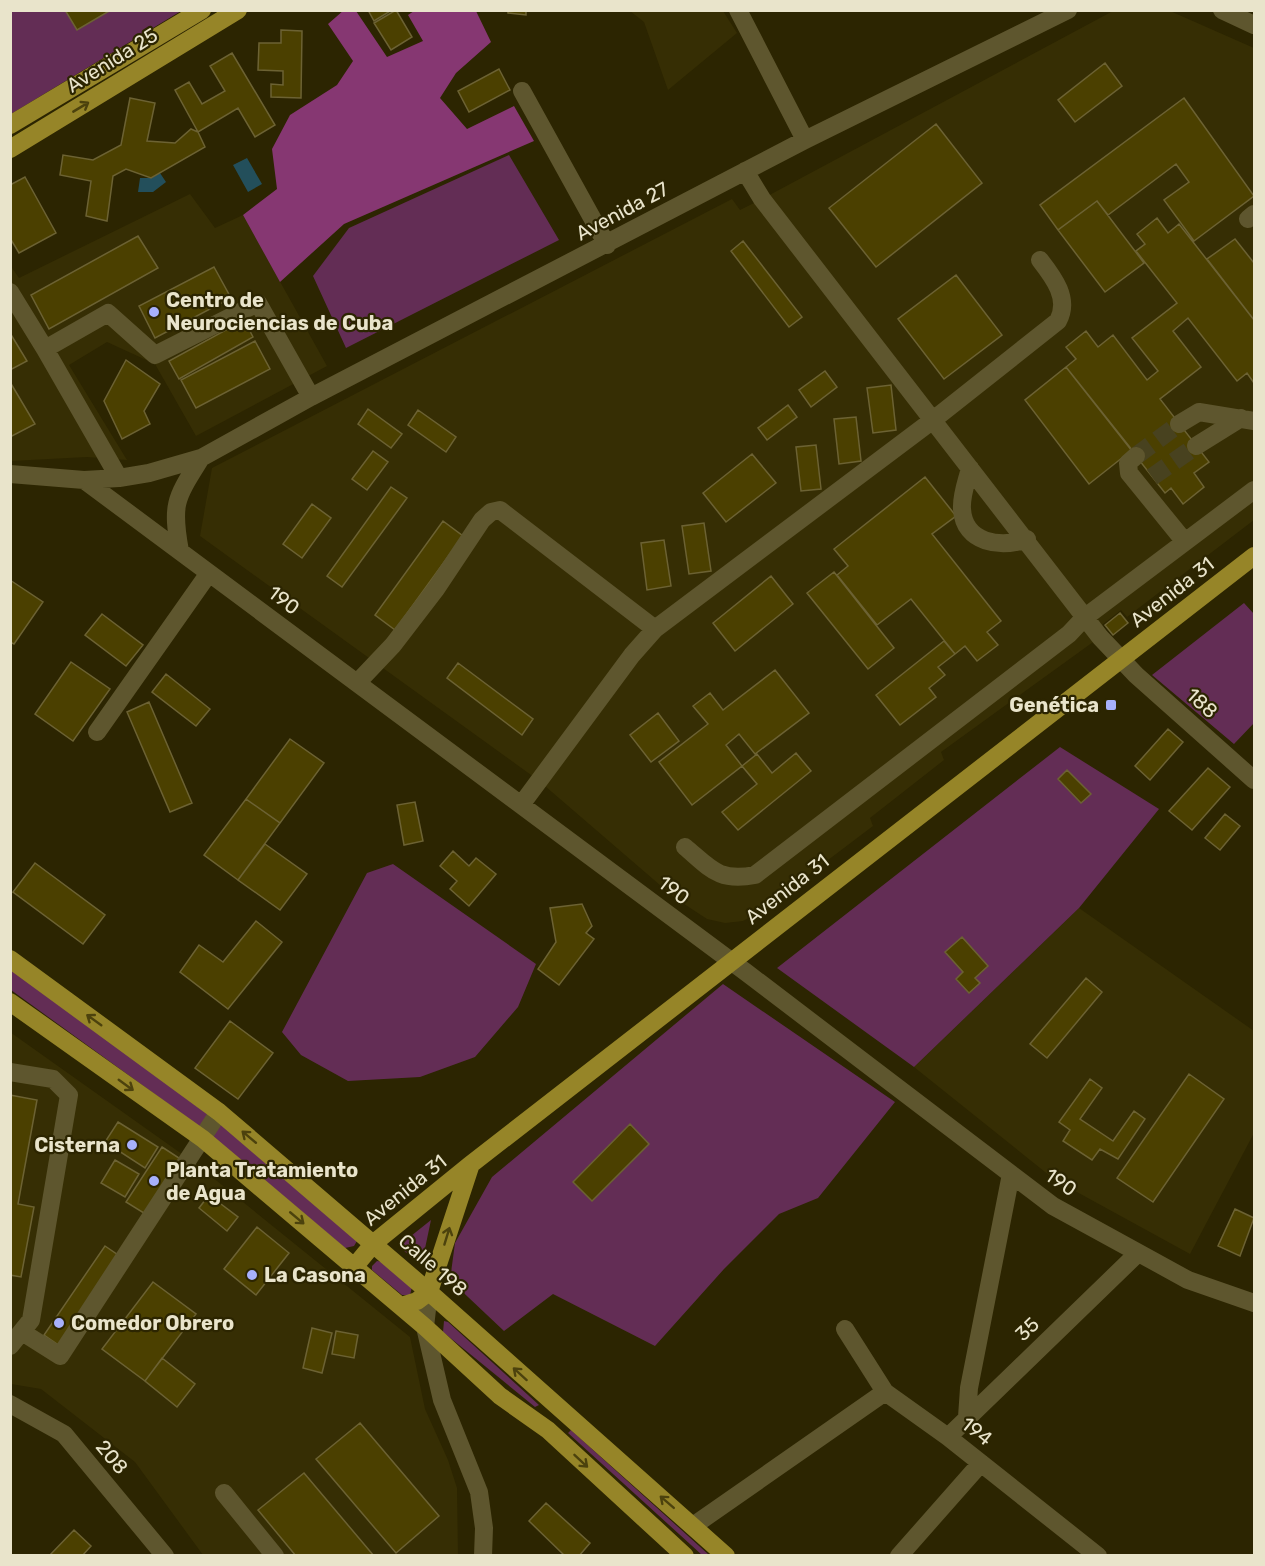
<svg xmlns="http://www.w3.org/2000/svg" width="1265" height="1566" viewBox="0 0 1265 1566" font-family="Rubik,sans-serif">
<rect width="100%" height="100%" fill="#2c2501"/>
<path fill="#362e04" d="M630,11H723L737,33L668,90L644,22Z
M1113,11H1170L1254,48V520L1127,617L1121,610L1102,625L1107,632L941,752L944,760L870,818L873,826L758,913L743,921L725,923L707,919L675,898L538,780L200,536L212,468L732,199L740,210L762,199Z
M190,194L215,228L243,215L327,366L196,436L155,364L107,342L69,365L127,460L87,457L11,461L10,265L19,278Z
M1079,908L1254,1031V1133L1190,1254L1055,1180L914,1067Z
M10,1032L196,1164L410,1337L425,1409L448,1460L457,1488L458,1555H203L135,1462L41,1389L11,1384Z"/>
<path fill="#632d55" d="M11,11H181L11,114Z
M509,155L559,240L346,348L313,276L349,228Z
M1244,603L1254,614V723L1234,744L1152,675Z
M1060,747L1159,809L1079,908L914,1067L777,968Z
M393,864L536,964L518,1007L475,1057L420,1077L348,1081L301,1055L282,1032L367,873Z
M11,969L217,1121L357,1241L354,1246L345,1248L207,1132L11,990Z
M723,984L895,1102L818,1198L779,1214L724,1269L655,1346L553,1294L504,1331L450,1280L455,1243L492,1177Z
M431,1220L423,1258L415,1260L403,1250L401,1244Z
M377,1261L383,1262L412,1287L410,1295H402L372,1270V1266Z
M444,1321L448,1322L539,1405L535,1407L443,1332Z
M571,1430L709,1555H702L568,1433Z"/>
<path fill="#863772" d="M344,10L356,11L387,57L423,41L408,15L414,11H476L491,42L456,73L440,98L467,129L514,106L534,141L344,224L280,282L243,215L277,189L272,149L290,115L337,85L353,61L328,24Z"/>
<path fill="#234f5b" d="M247,158L262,184L248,192L233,165Z
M160,173L166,182L153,192H138L140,178H151Z"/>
<path fill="#4b4000" stroke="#6c6233" stroke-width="1.5" d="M65,10H111L77,30Z
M368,10H392L374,21Z
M396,10L412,37L391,50L374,23Z
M508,10H526V15L508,13Z
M281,30L302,31L301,98L271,97V84L283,85V71L258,70L259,43H281Z
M232,53L275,125L255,137L238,108L198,132L175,90L189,82L202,104L225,91L210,66Z
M1105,63L1122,86L1075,122L1058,100Z
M499,69L510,90L469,112L458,91Z
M130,98L155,103L147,141L175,143L191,129L198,132L205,147L151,178L126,169L113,176L107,221L86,216L91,181L60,175L63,155L93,160L121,145Z
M1184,98L1254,196L1194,241L1164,200L1189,182L1176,164L1108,215L1097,201L1058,230L1040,205Z
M936,124L982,183L876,267L829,208Z
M25,177L56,233L19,253L10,238V185Z
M1097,201L1144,263L1105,292L1058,230Z
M1157,218L1168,233L1179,224L1254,320V383L1247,373L1237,381L1188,318L1173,331L1201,367L1160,399L1209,462L1194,473L1204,487L1183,504L1171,488L1165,493L1066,367L1076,359L1066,347L1086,331L1098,347L1113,335L1147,380L1158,371L1132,338L1177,303L1136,251L1145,244L1137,234Z
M138,236L158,268L49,329L31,295Z
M1235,239L1254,263V320L1207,259Z
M743,241L802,317L789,327L731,251Z
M214,267L231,298L155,338L139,306Z
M956,275L1002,335L944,379L898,319Z
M244,320L253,337L179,379L169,361Z
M10,333L27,361L10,370Z
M255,341L270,369L196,408L181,380Z
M126,360L160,384L144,411L150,424L122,439L104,401Z
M1066,367L1132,450L1089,484L1025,400Z
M825,371L837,387L811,407L799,390Z
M10,382L35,424L10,437Z
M891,385L896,430L873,433L867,388Z
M788,405L797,417L767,440L758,428Z
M368,409L402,434L391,448L358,424Z
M418,410L456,437L446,452L408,425Z
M856,417L861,461L839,464L834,419Z
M816,445L821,489L801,491L796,447Z
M373,451L388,462L367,490L352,479Z
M752,454L776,483L726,522L703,493Z
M925,477L956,516L932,534L1001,621L987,632L998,645L977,661L965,646L955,654L911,599L877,625L837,575L848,566L834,549Z
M391,487L407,498L342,587L327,576Z
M312,504L331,518L302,558L283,544Z
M443,521L463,536L395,630L375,615Z
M704,523L711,571L689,574L682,526Z
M664,540L671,586L647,590L641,543Z
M834,572L894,648L868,669L807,593Z
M771,576L793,604L735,651L713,623Z
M10,580L43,602L14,644L10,642Z
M1120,613L1128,623L1113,635L1105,625Z
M102,614L143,645L126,666L85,635Z
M944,641L955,654L938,667L945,675L929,688L936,697L900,725L876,695Z
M71,662L110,689L73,741L35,714Z
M458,663L533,719L522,735L447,678Z
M775,670L809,713L755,754L739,734L726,745L742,766L692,805L659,762L708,724L693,706L710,693L723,710Z
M166,674L210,709L196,726L152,692Z
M149,702L192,803L170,812L127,712Z
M658,713L679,741L651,762L630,735Z
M1168,729L1183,742L1150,780L1135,766Z
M290,739L324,763L280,823L246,799Z
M796,753L811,771L738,830L722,812L757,784L742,766L757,754L772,773Z
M1208,768L1230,787L1192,830L1169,811Z
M1067,770L1091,794L1081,803L1058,779Z
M246,799L280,823L238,880L204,855Z
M415,802L423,841L404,845L397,805Z
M1225,814L1240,826L1220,850L1205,838Z
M265,844L307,874L280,910L238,880Z
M453,851L469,866L476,858L496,874L469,906L450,889L457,881L440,866Z
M35,863L105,915L83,944L13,892Z
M582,904L592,926L586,933L594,939L559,985L538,969L556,942L550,908Z
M256,921L282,942L228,1009L180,972L199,945L223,962Z
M962,937L988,966L975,978L980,983L969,993L956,979L963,972L945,952Z
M1086,978L1102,992L1047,1058L1030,1044Z
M230,1021L273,1053L238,1099L195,1068Z
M1189,1074L1224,1099L1153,1202L1117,1178Z
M1090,1079L1102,1088L1080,1119L1113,1141L1134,1111L1145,1119L1118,1159L1100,1149L1092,1160L1063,1141L1070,1130L1059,1122Z
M10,1095L37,1100L18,1204L34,1207L21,1277L10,1275Z
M118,1122L158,1147L145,1168L105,1142Z
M630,1124L649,1144L592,1201L573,1182Z
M162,1147L182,1160L147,1215L126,1202Z
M115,1160L139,1174L125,1197L101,1183Z
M209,1195L238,1217L227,1231L199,1208Z
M1235,1209L1254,1218L1240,1256L1218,1246Z
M257,1227L289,1253L256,1295L224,1269Z
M105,1246L121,1257L60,1346L44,1335Z
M153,1282L196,1314L145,1381L102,1349Z
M312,1328L332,1333L322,1373L303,1368Z
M336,1331L358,1335L354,1358L332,1354Z
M162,1358L195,1384L177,1407L145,1381Z
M360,1423L439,1516L396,1553L316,1459Z
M304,1473L374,1556H296L258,1510Z
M546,1503L590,1543L579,1556H565L529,1521Z
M74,1530L91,1546L82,1556H49Z"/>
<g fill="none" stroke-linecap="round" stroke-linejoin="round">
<path stroke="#48421f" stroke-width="18" stroke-dasharray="18 9" stroke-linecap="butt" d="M1136,456L1179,424
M1152,477L1196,446"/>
<path stroke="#5e562e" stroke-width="18" d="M738,10L805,140
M1222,10L1254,25
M522,91L607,245
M745,171L762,199L1100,637L1136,675L1254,780
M1248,219L1254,214
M10,292L45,349
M1179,424L1199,412L1254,421
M1196,446L1241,418
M1136,456L1128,463L1129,473L1185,542
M970,468C967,481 961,495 962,509C964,544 1001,548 1027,539
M10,474L84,480L119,478L149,473L201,458L311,397L805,140L1068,10
M119,478L45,349L108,313L155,355L258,303L311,397
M84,480L747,973L1053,1206L1188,1280L1254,1303
M180,551C171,503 176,498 201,458
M357,683L393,645L436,589L482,520L491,512L500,510L655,629
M97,732L209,573
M521,805L632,655L655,629L933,420L1058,321C1070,299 1054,278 1040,260
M685,847C711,869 719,882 755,875L1069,634L1084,618L1254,490
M10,1072L53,1079L69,1095L31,1320L10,1346
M429,1292L425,1327L442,1400L479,1492L484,1528L483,1556
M845,1329L885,1392L948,1437L1098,1556
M22,1332L60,1356L219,1112
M10,1404L64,1434L165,1556
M967,1417L969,1388L1011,1174
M948,1437L1137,1254
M224,1493L275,1556
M693,1526L885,1392
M899,1556L981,1463"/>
<path stroke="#968528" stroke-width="18" d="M10,125L202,10
M10,149L238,10
M10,959L219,1112L429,1292L726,1556
M10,1002L203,1139L425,1327L500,1396L548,1430L685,1556
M355,1266L374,1243L470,1165L1254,556
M401,1306L417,1301L429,1292L470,1167"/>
</g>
<defs><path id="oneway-shaft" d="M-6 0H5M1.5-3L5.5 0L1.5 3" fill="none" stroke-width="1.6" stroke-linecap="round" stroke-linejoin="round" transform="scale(1.5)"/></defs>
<g stroke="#4c420d">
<use href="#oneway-shaft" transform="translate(81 107) rotate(-31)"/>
<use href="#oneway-shaft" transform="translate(94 1020) rotate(-144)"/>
<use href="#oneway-shaft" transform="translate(126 1085) rotate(36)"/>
<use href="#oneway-shaft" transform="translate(249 1137) rotate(-140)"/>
<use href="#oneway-shaft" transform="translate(297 1218) rotate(40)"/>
<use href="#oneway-shaft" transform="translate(447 1236) rotate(-73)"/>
<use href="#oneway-shaft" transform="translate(520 1374) rotate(-138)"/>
<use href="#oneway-shaft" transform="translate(581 1461) rotate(43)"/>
<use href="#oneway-shaft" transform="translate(667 1502) rotate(-139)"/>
</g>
<g fill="#a7b0fc" stroke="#2c2501" stroke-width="2">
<circle cx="154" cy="312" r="6"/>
<rect x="1105" y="699" width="12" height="12" rx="3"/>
<circle cx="132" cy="1145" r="6"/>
<circle cx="154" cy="1181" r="6"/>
<circle cx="252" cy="1275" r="6"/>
<circle cx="59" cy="1323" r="6"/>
</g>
<g text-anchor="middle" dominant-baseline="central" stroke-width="4.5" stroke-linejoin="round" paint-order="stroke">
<g font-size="20" fill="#e9e4cb" stroke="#2c2501">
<text transform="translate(112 60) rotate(-32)">Avenida 25</text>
<text transform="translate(622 211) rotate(-28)">Avenida 27</text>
<text transform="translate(1172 592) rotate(-38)">Avenida 31</text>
<text transform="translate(284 600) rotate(37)">190</text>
<text transform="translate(1202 703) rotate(42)">188</text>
<text transform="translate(787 889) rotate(-38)">Avenida 31</text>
<text transform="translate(674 890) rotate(37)">190</text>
<text transform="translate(1061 1182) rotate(34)">190</text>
<text transform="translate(405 1190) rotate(-39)">Avenida 31</text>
<text transform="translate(433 1265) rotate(41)">Calle 198</text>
<text transform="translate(1027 1329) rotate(-44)">35</text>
<text transform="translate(977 1431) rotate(38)">194</text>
<text transform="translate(112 1457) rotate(50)">208</text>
</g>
<g font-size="20" font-weight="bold" fill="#e9e4cb" stroke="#2c2501" text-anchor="start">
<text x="166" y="300">Centro de<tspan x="166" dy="23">Neurociencias de Cuba</tspan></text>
<text x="1099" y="705" text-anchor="end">Genética</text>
<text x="120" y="1145" text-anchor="end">Cisterna</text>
<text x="166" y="1170">Planta Tratamiento<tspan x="166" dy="23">de Agua</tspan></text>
<text x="264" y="1275">La Casona</text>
<text x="71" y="1323">Comedor Obrero</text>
</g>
</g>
<rect width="1265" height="1566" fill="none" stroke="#e9e4cb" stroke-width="24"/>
</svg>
